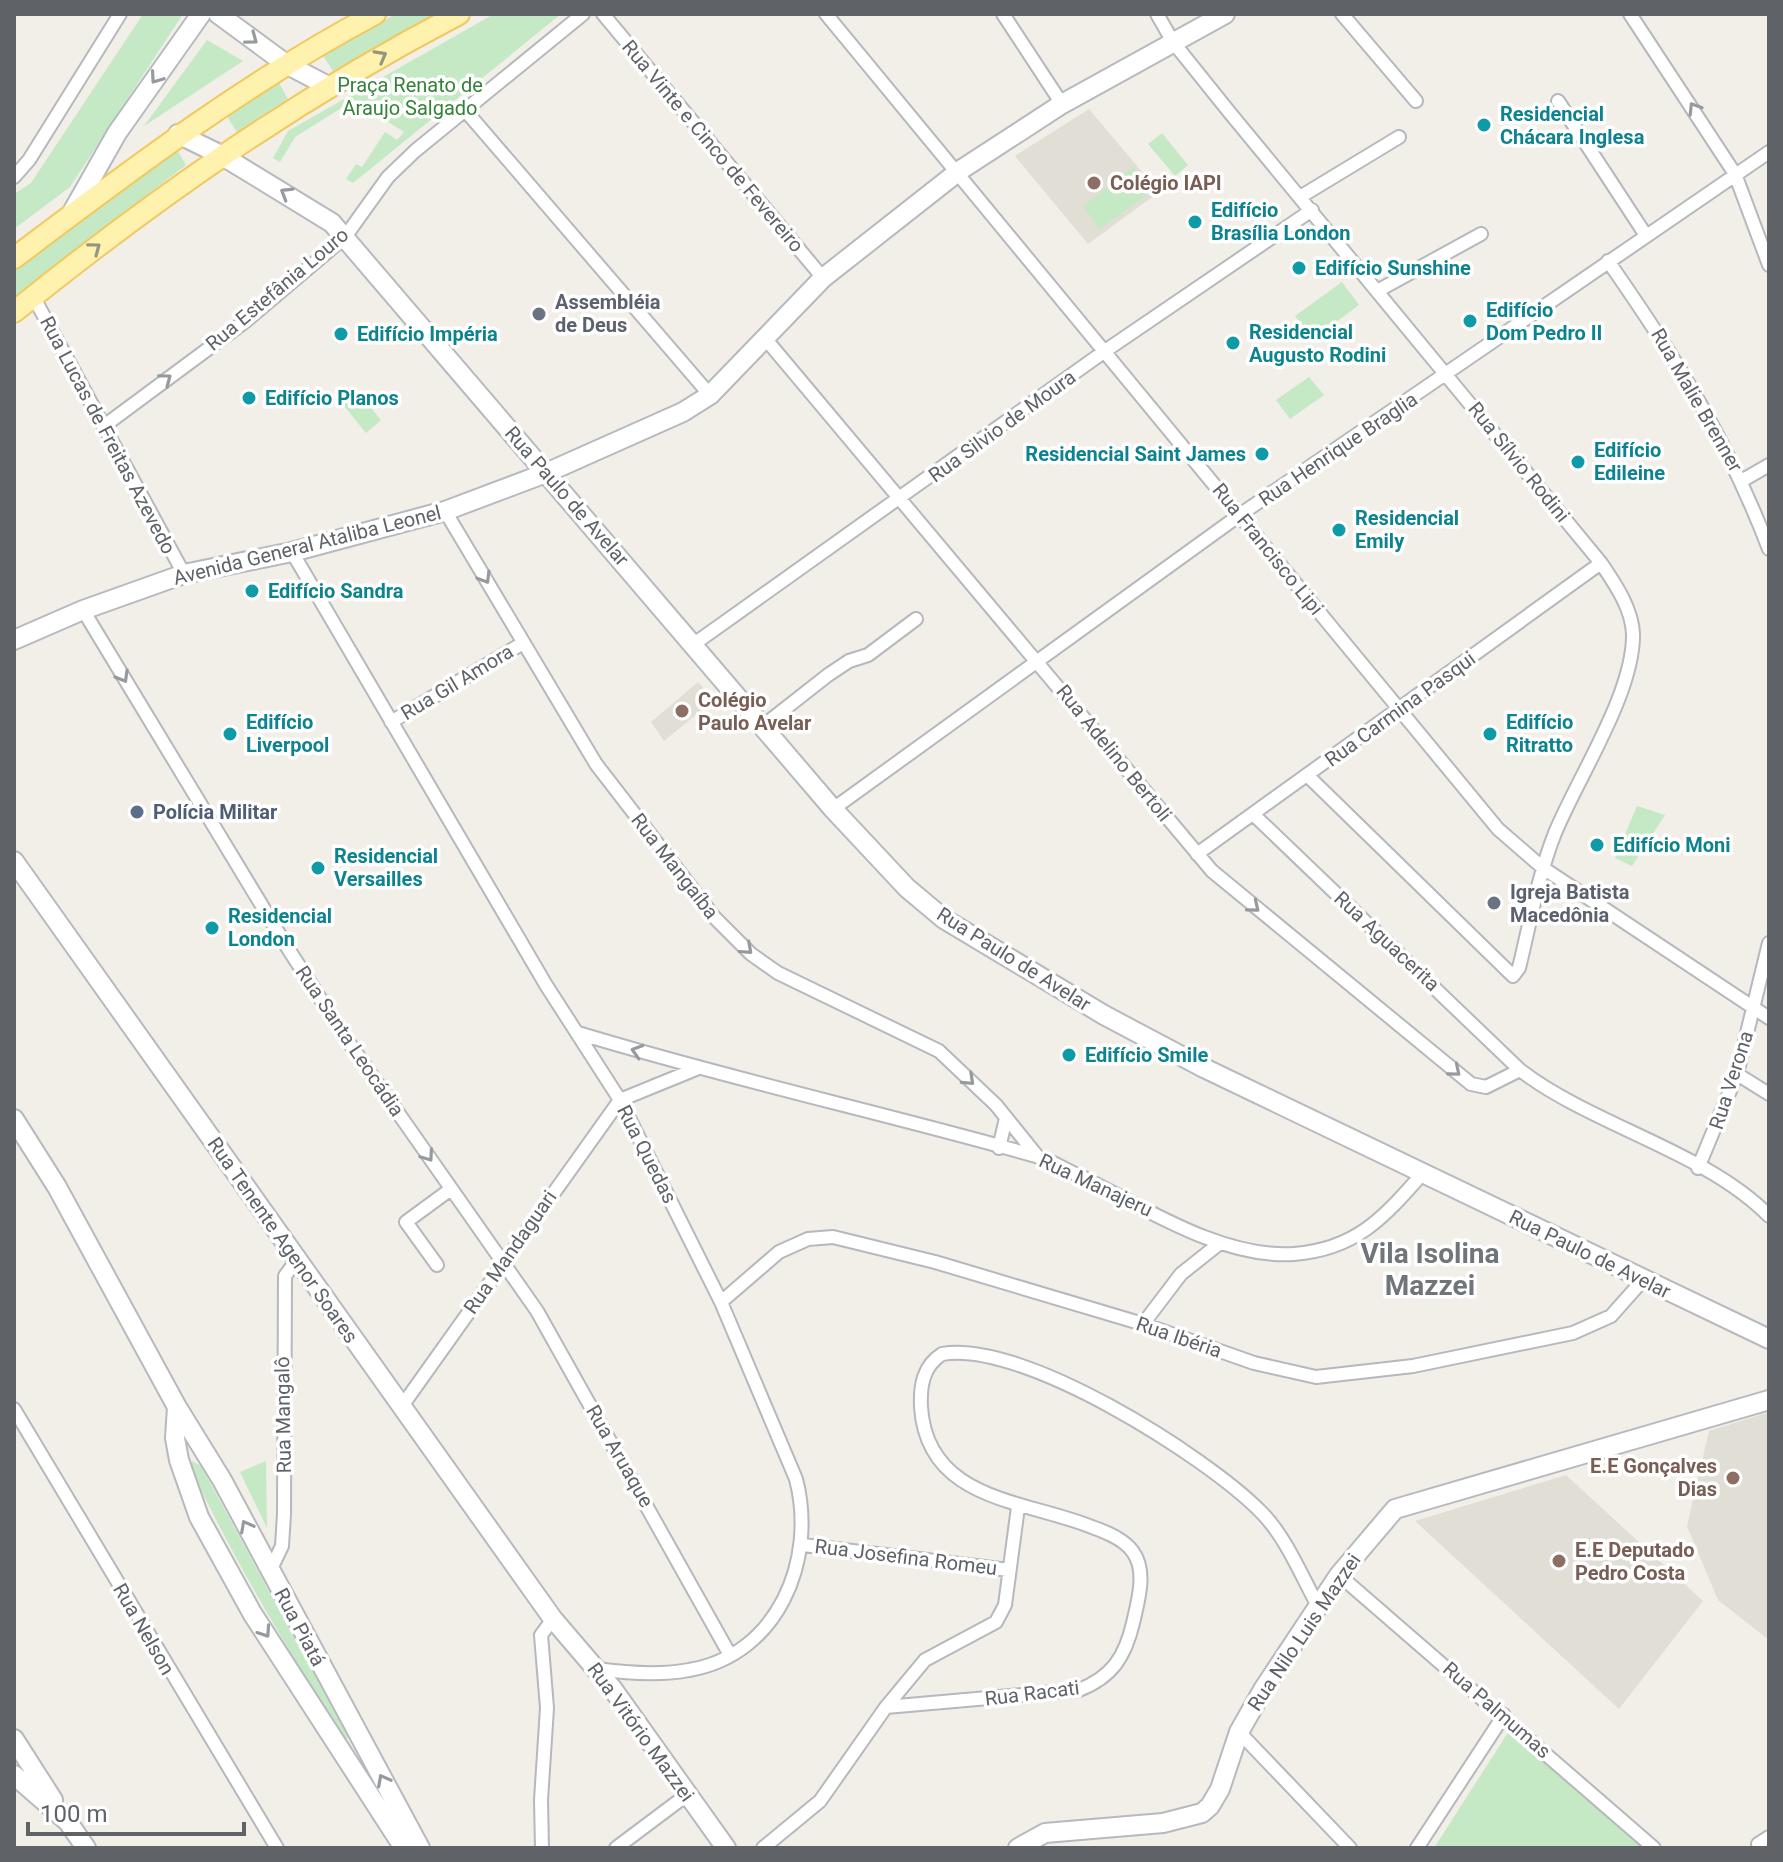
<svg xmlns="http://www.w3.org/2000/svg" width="1783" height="1862" viewBox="0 0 1783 1862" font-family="Roboto,sans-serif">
<rect width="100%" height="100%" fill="#f1efe8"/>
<path fill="#e1ded6" d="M1089,109L1159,192L1088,244L1015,156Z
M698,682L714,700L664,741L651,722Z
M1769,1412V1640L1718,1600L1687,1526L1709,1431Z
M1566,1475L1703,1601L1619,1709L1415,1521Z"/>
<path fill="#c5e8c5" d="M143,14H183L70,187L14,229V194L31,183Z
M396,14H438L333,71L322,54Z
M494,14H561L353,183L346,179L356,164L362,167L385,132L397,140L404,132L354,100L295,137L280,162L273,158L288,131Z
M207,40L243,61L144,126Z
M278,81L288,99L237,132L226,115Z
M1162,133L1188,165L1175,176L1148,144Z
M176,148L186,165L14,297V271Z
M1134,167L1152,191L1100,229L1083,206Z
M1342,282L1359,305L1313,339L1295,316Z
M1309,377L1324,395L1290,419L1276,400Z
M356,390L381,420L366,433L341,402Z
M1637,806L1665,815L1632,866L1615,858Z
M192,1461L201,1466L348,1737L345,1740C288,1651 235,1562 190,1467Z
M266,1461L267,1528L240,1472Z
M1509,1731L1643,1848H1434Z"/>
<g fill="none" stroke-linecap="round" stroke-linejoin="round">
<defs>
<path id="street" d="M603,14L823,278
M826,14L1498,829L1543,868L1769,1018
M1003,14L1062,104
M1157,14L1173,42L1230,113L1601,563C1615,584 1632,608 1633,634C1634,693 1578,777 1555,833C1538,876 1530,923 1519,968L1513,976L1308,776
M1342,14L1416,101
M1630,14L1735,174L1769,265
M1558,101L1645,234
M465,110L710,395
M14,177L29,160L120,14
M1300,197L1399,137
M1608,261C1675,357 1727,439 1769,549
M1379,290L1481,234
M33,296L184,574
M764,337L1212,871L1471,1084L1486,1087L1520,1070
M104,426L247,320L345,237L388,177L415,151L583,14
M1743,480L1769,465
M445,511L596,764L714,917L751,954L778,973L939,1051L996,1105L1038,1157
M292,552L546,985L620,1100L721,1302L796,1479C817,1560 778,1655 689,1670C659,1676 626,1673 596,1669
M83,610L287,947L347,1040L537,1311L730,1655
M694,644L1105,351L1312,210
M391,722L523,643
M763,726L828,675L849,661L868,655L916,619
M833,809L1241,514L1769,152
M1253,814L1520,1070C1593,1126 1705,1151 1769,1216
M1197,854L1601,563
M578,1033C729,1079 884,1113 1036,1156C1051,1160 1065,1170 1080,1176C1143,1207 1222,1259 1294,1254C1357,1249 1384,1217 1423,1173
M1737,1074L1769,1094
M999,1148L1006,1118
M1698,1168L1737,1074L1769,943
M437,1265L406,1222L451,1189
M721,1302L779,1252L808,1239L833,1237L935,1262L1143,1324L1254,1363L1316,1377L1413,1366L1573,1333L1611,1316L1643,1280
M1143,1324L1181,1274L1220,1243
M402,1406L620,1100L696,1069
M14,1409L277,1848
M803,1545L1009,1570
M270,1571L282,1546L284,1514L285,1276L296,1261
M1339,1575L1654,1848
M886,1707L1079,1690C1112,1677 1125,1657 1133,1623C1138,1601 1147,1571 1133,1552C1124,1539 1106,1532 1092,1527C1025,1500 927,1501 921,1407C920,1386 923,1366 942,1354C1021,1339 1206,1456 1261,1512C1286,1537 1301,1575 1318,1606
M1239,1732L1350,1848
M1758,1844L1769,1837
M542,1848L541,1800L547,1708L541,1635L553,1619
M616,1848L688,1794
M763,1848L820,1801L886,1707L925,1660L996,1622L1005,1605L1018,1507
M1417,1848L1504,1715"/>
<path id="secondary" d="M218,14L286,64L328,86
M178,134L221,155L332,223L833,809L907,888L944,919L1104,1015L1204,1068L1769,1339
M70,216L117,133L201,14
M14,640L83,610L184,574L292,552L445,511L546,473L683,412L710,395L823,278L959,171L1062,104L1225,14
M14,861L553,1619L612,1688L726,1848
M14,1119L57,1187L177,1407L222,1480L420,1848
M177,1407L175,1438L179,1460L199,1517L252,1613L404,1848
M14,1739L53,1800
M14,1775L68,1822L86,1848
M1018,1848L1045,1833L1163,1823L1202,1813L1210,1806L1220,1789L1239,1732L1264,1688L1339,1575L1395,1509L1769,1400"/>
<path id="primary" d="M14,258C131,170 245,83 375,14
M14,312C155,198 298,98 459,14"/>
</defs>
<use href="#street" stroke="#b5b8bc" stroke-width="16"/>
<use href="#secondary" stroke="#b6babf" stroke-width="22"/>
<use href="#primary" stroke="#f2c960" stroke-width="24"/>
<use href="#street" stroke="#fff" stroke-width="12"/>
<use href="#secondary" stroke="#fff" stroke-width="18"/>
<use href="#primary" stroke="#fff2af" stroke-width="20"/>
</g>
<defs><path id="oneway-chevron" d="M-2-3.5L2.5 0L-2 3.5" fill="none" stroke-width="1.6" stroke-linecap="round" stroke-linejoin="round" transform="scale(2)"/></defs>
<g stroke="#979a9d">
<use href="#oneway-chevron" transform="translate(252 39) rotate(37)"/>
<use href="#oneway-chevron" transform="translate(156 78) rotate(125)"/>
<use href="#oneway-chevron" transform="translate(1694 108) rotate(-122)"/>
<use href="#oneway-chevron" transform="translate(286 193) rotate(-149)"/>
<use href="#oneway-chevron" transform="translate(166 379) rotate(-37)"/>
<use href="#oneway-chevron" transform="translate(485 578) rotate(59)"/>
<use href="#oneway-chevron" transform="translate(123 677) rotate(60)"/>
<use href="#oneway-chevron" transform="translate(1254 907) rotate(39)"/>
<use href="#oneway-chevron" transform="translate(747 949) rotate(42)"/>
<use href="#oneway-chevron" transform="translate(637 1051) rotate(-163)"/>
<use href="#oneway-chevron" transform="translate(1455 1071) rotate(40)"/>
<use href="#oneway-chevron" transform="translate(969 1080) rotate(43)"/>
<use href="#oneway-chevron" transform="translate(428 1156) rotate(55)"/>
<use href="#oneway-chevron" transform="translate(246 1526) rotate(-118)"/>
<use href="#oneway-chevron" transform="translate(265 1632) rotate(56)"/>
<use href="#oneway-chevron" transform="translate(383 1780) rotate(-118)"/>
</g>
<g stroke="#979581">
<use href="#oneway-chevron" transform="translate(381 56) rotate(-29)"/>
<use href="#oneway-chevron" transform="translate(95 248) rotate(-37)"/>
</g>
<g fill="#0f9aa8" stroke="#fff" stroke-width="3">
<circle cx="1484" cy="125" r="8"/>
<circle cx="1195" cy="222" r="8"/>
<circle cx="1299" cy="268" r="8"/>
<circle cx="1470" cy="321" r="8"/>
<circle cx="341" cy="334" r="8"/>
<circle cx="1233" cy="343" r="8"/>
<circle cx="249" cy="398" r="8"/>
<circle cx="1262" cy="454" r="8"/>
<circle cx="1578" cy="462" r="8"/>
<circle cx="1339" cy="530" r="8"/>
<circle cx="252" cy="591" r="8"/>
<circle cx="230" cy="734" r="8"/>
<circle cx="1490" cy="734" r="8"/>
<circle cx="1597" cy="845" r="8"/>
<circle cx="318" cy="868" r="8"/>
<circle cx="212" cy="928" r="8"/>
<circle cx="1069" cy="1055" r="8"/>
</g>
<g fill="#8d6e63" stroke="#fff" stroke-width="3">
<circle cx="1094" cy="183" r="8"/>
<circle cx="682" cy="711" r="8"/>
<circle cx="1733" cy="1478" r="8"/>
<circle cx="1559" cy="1561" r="8"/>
</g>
<g fill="#6b7280" stroke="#fff" stroke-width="3">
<circle cx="539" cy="314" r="8"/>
<circle cx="1494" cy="903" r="8"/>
</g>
<circle fill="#5c6f8a" stroke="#fff" stroke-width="3" cx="137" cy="812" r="8"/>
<g text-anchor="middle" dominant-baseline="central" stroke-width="7" stroke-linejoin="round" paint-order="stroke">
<g font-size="20" fill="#348238" stroke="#fff">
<text x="410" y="85">Praça Renato de<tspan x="410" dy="23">Araujo Salgado</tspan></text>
</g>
<g font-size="20" font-weight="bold" fill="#0d838f" stroke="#fff" text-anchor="start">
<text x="1500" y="114">Residencial<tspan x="1500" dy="23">Chácara Inglesa</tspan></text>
<text x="1211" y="210">Edifício<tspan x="1211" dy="23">Brasília London</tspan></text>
<text x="1315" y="268">Edifício Sunshine</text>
<text x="1486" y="310">Edifício<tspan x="1486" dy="23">Dom Pedro II</tspan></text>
<text x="1249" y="332">Residencial<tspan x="1249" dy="23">Augusto Rodini</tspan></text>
<text x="357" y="334">Edifício Impéria</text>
<text x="265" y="398">Edifício Planos</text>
<text x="1594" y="450">Edifício<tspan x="1594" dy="23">Edileine</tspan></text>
<text x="1246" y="454" text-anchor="end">Residencial Saint James</text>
<text x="1355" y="518">Residencial<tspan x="1355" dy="23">Emily</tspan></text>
<text x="268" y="591">Edifício Sandra</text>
<text x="246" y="722">Edifício<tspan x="246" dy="23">Liverpool</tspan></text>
<text x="1506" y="722">Edifício<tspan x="1506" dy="23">Ritratto</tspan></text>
<text x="1613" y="845">Edifício Moni</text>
<text x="334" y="856">Residencial<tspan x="334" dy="23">Versailles</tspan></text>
<text x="228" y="916">Residencial<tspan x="228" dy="23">London</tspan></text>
<text x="1085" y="1055">Edifício Smile</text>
</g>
<g font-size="20" fill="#5f6368" stroke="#fff">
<text transform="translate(713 146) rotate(50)">Rua Vinte e Cinco de Fevereiro</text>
<text transform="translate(277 289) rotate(-40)">Rua Estefânia Louro</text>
<text transform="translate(1697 400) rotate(60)">Rua Malie Brenner</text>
<text transform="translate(1002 426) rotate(-36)">Rua Silvio de Moura</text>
<text transform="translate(108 435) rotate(62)">Rua Lucas de Freitas Azevedo</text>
<text transform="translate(1338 449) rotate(-34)">Rua Henrique Braglia</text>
<text transform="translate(1519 462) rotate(51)">Rua Sílvio Rodini</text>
<text transform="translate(567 496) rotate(49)">Rua Paulo de Avelar</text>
<text transform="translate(307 545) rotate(-14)">Avenida General Ataliba Leonel</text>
<text transform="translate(1268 549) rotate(51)">Rua Francisco Lipi</text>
<text transform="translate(457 682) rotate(-31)">Rua Gil Amora</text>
<text transform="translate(1400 709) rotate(-36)">Rua Carmina Pasqui</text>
<text transform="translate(1114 753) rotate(51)">Rua Adelino Bertoli</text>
<text transform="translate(675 866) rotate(52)">Rua Mangaíba</text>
<text transform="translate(1387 941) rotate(43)">Rua Aguacerita</text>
<text transform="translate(1014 959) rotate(32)">Rua Paulo de Avelar</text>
<text transform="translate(350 1041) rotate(56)">Rua Santa Leocádia</text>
<text transform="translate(1731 1080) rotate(-72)">Rua Verona</text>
<text transform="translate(647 1154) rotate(63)">Rua Quedas</text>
<text transform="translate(1096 1185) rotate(25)">Rua Manajeru</text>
<text transform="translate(283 1240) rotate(55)">Rua Tenente Agenor Soares</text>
<text transform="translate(510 1252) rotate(-55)">Rua Mandaguari</text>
<text transform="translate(1590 1254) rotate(26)">Rua Paulo de Avelar</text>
<text transform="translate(1179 1337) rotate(19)">Rua Ibéria</text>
<text transform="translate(283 1415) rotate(-91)">Rua Mangalô</text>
<text transform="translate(620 1456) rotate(60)">Rua Aruaque</text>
<text transform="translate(906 1557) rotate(7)">Rua Josefina Romeu</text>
<text transform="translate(300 1627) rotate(62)">Rua Piatá</text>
<text transform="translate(144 1629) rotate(60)">Rua Nelson</text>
<text transform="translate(1304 1632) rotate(-56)">Rua Nilo Luis Mazzei</text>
<text transform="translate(1032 1693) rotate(-7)">Rua Racati</text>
<text transform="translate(1497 1710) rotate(41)">Rua Palmumas</text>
<text transform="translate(641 1732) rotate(54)">Rua Vitório Mazzei</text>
</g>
<g font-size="20" font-weight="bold" fill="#785e54" stroke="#fff" text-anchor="start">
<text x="1110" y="183">Colégio IAPI</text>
<text x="698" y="700">Colégio<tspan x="698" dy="23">Paulo Avelar</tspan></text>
<text x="1717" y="1466" text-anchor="end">E.E Gonçalves<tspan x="1717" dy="23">Dias</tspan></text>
<text x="1575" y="1550">E.E Deputado<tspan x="1575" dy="23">Pedro Costa</tspan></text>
</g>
<g font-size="20" font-weight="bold" fill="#5b616d" stroke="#fff" text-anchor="start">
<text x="555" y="302">Assembléia<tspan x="555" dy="23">de Deus</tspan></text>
<text x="1510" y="892">Igreja Batista<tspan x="1510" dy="23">Macedônia</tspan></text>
</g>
<g font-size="20" font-weight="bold" fill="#4e5e75" stroke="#fff" text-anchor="start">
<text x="153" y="812">Polícia Militar</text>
</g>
<g font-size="28" font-weight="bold" fill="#70757a" stroke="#fff">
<text x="1430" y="1253">Vila Isolina<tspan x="1430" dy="32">Mazzei</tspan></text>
</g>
</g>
<rect width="1783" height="1862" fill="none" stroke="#5f6368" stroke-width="32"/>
<path d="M28 1822v12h216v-12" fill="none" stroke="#5f6368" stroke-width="4"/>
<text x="40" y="1822" font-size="24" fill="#5f6368" stroke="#ffffff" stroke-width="6" paint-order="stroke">100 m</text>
</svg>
